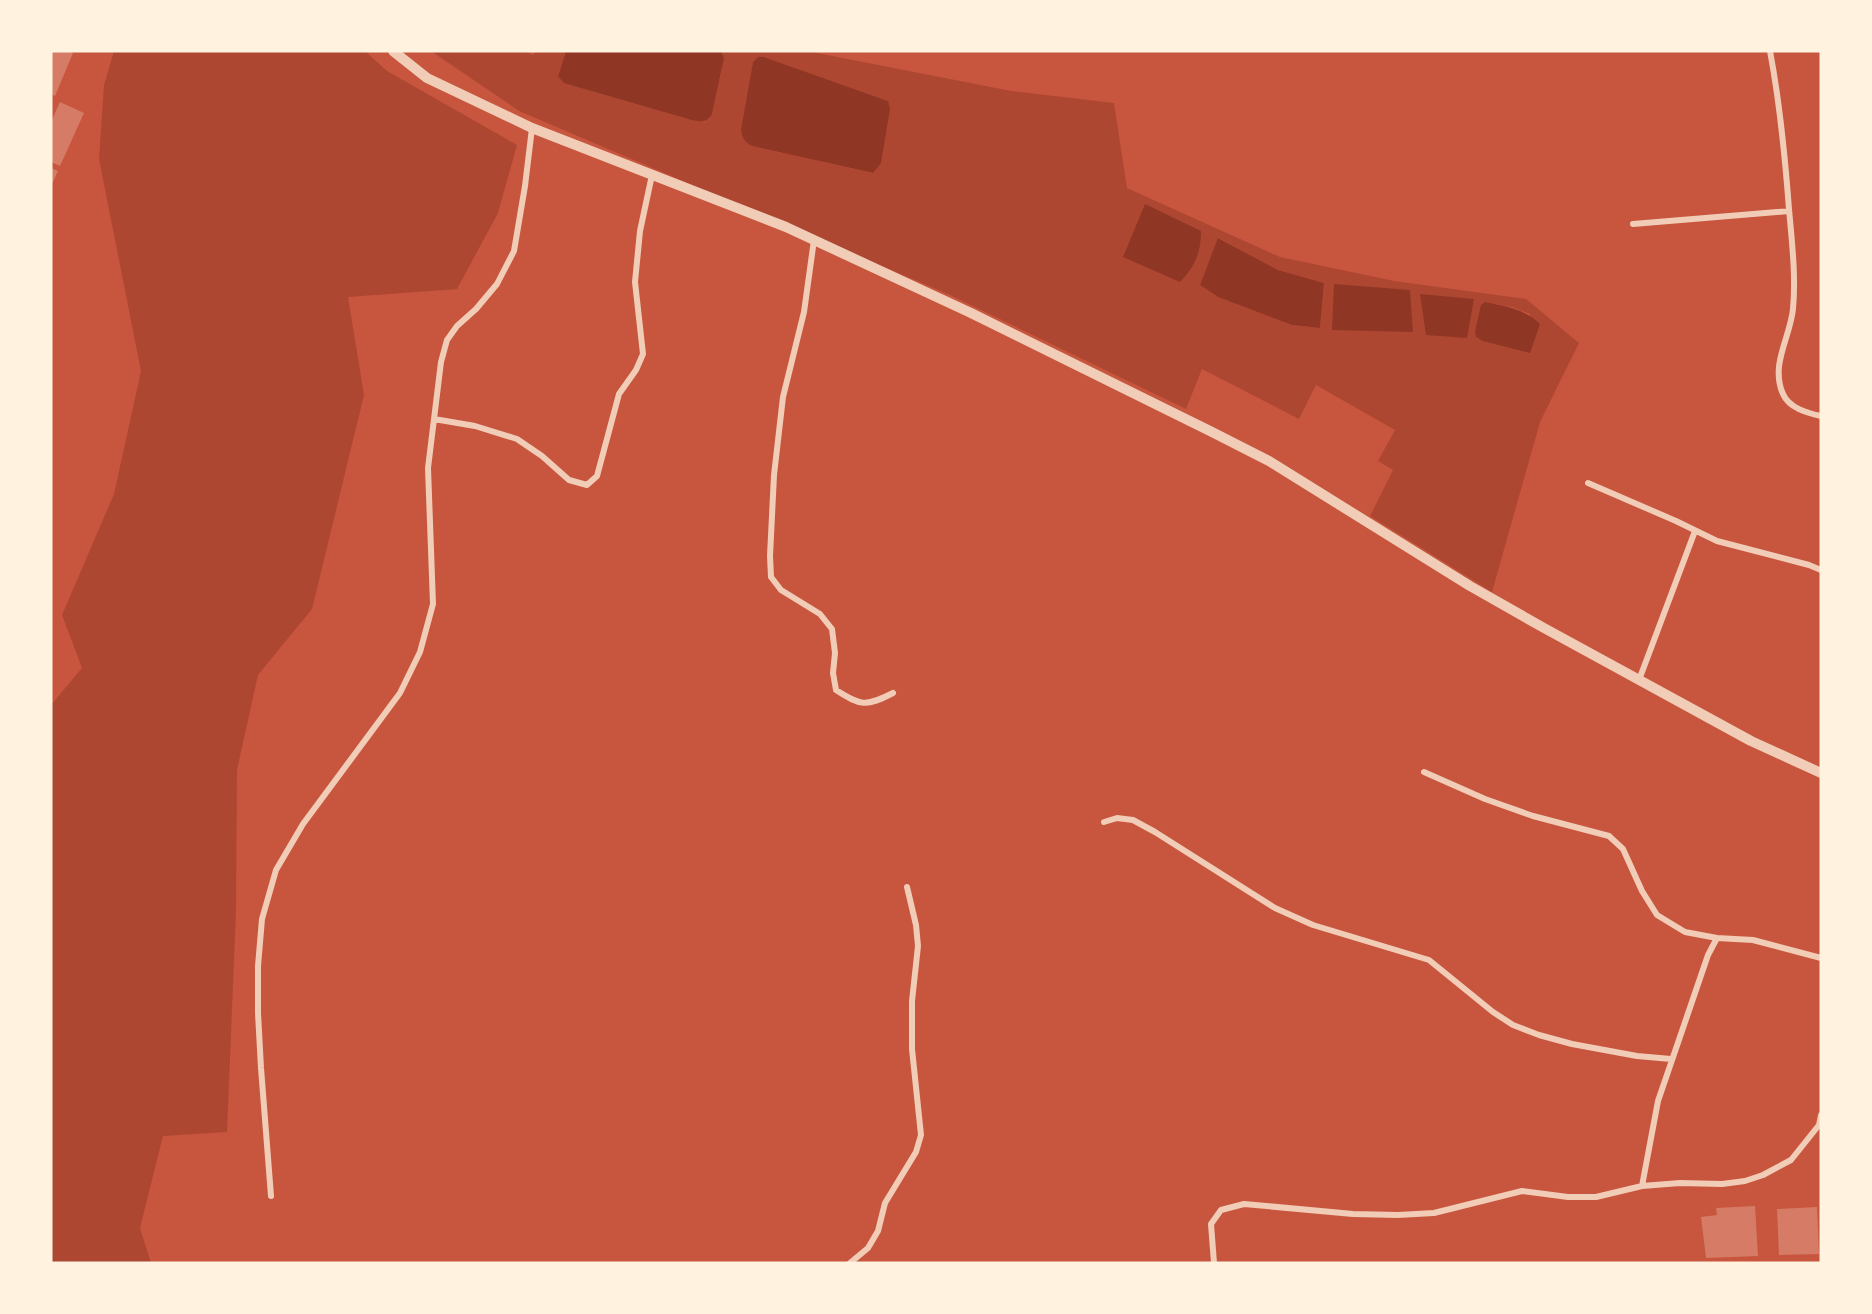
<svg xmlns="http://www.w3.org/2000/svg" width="1872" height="1314" viewBox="0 0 1872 1314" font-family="'DM Sans',sans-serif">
<rect width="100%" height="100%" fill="#c8553d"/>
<path fill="#ae4732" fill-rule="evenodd" d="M114,51H365L387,71L517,145L498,213L457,289L348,297L364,395L312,609L258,675L237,770L236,911L227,1132L163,1136L140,1228L151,1263H52L51,705L82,668L62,615L114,494L141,371L99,159L104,85Z
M431,51H525L533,55L537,51H566L558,75L565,83L704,122L709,119L712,114L724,58L721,51H807L1011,91L1114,103L1127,188L1280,257L1394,281L1526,299L1579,343L1540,422L1492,592L1370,516L1393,470L1378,461L1395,430L1316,385L1299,419L1202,369L1186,409L950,295L519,111ZM758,57H764L888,101L872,173L752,146L747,142L741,129L753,62ZM1219,238L1278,270L1324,283L1320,328L1292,325L1218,297L1200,285ZM1485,302L1512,307L1530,314V352L1506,345Z"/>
<path fill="#8f3625" d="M566,51H721L724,58L712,114C707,123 702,122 692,120L564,83L558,76Z
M758,57H764L888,101L890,109L881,163L873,173L752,146C745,142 742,138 741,129L753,62Z
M1145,204L1201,231C1201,253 1195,266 1180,282L1123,257Z
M1218,238L1278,270L1324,283L1320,328L1292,325L1218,297L1200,285Z
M1334,284L1410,290L1413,332L1332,330Z
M1420,294L1474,299L1467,338L1426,335Z
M1485,302C1506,306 1524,309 1540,324L1530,353L1483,341L1476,337L1475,331L1481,305Z"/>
<path fill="#d67c66" d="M51,51H68L73,53L55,96L51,94Z
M60,102L84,113L60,166L51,162V122Z
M51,168L58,171L51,186Z
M1755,1206L1758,1256L1706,1258L1701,1217L1717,1215L1716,1208Z
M1817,1207L1819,1254L1779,1255L1777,1209Z"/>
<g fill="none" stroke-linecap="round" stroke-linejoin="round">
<path stroke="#f1ccb7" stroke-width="6" d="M1770,51C1780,104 1785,156 1789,209C1792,243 1796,276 1793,309C1790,338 1770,365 1783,394C1789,408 1807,413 1821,416
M1633,224L1789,211
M814,240L804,312L783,397L774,475L770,556L771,577L781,590L820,614L832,629L835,653L833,673L836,690C861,706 866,707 893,693
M434,419L475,426L517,439L542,456L569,480L587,485L597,476L619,394L636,370L643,354L635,282L640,231L652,175
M1588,483L1676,521L1717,541L1809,565L1821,570
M1639,680L1695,531
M1424,772L1485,799L1533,816L1609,836L1623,849L1642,891L1657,915L1685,932L1717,938
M1104,822L1117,818L1133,820L1155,832L1275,908L1313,925L1429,960L1493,1012L1513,1025L1539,1035L1572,1044L1637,1056L1671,1059
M1642,1186L1658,1101L1708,955L1717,938L1753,940L1821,958
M271,1196L261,1068L258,1013V966L262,919L276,870L303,824L400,693L420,652L433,604L428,468L441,362L447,340L457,326L476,309L497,284L514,251L525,186L532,128
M850,1263L868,1248L878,1231L885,1203L916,1152L921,1135L912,1049V1001L918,946L916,925L907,887
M1214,1263L1211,1224L1221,1210L1244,1204L1353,1214L1398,1215L1434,1213L1522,1191L1568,1197H1596L1642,1186L1680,1183L1722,1184L1745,1181L1763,1175L1791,1160L1819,1125L1821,1115"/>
<path stroke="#f1ccb7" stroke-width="10" d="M393,51L427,78L532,128L786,227L971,313L1212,432L1269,461L1470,586L1544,628L1751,741L1821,773"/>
</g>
<rect width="1872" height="1314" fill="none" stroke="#fff3e0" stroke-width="105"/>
</svg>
